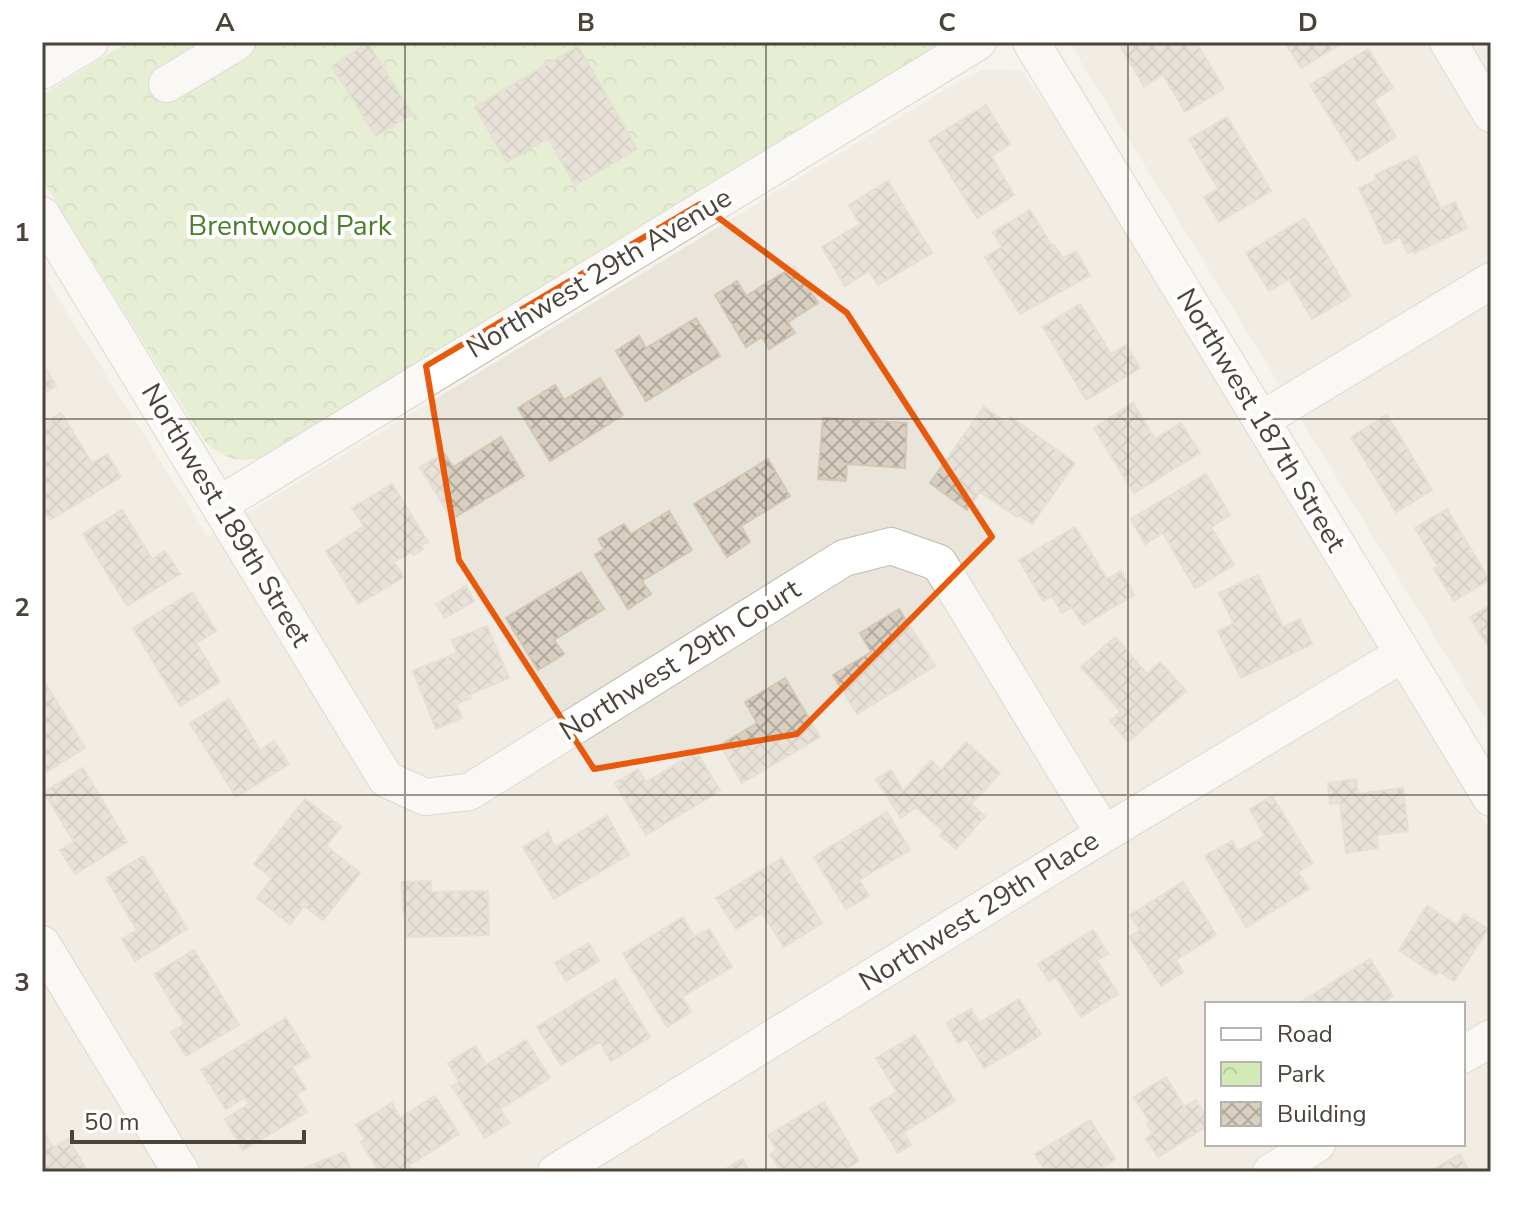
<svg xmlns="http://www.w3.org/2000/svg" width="1533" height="1214" viewBox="0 0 1533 1214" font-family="'Nunito Sans',sans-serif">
<defs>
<pattern id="park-crowns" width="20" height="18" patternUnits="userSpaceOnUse" patternTransform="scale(2)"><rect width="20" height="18" fill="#d2eab5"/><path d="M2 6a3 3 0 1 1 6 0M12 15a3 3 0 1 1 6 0" fill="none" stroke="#b6ca9c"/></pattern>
<pattern id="building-cross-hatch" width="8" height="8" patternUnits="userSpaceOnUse" patternTransform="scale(2)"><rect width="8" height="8" fill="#d8cfc1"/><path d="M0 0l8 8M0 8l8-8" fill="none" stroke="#b1aa9e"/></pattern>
</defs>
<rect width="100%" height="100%" fill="#f6f3ec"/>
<path fill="#eae5da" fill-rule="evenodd" d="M1069,42H1491V728Z
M984,69L1021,70L1059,123L1491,832V1172H42V273L208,537L954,84ZM1207,1004H1463V1144H1207Z"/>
<path fill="url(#park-crowns)" d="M128,42H942L263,457C235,464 227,459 205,442L42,179V95Z"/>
<path fill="url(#building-cross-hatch)" stroke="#d3c7b4" stroke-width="2" d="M1129,42H1196L1224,89L1185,112L1163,74L1144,86L1121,47Z
M1285,42H1344L1301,68Z
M368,43L412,114L376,136L332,66Z
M578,46L637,149L575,185L548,138L507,162L475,107Z
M1368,49L1393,88L1374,100L1396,137L1357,161L1310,85Z
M986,105L1010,144L991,156L1014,195L977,218L929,140Z
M1227,117L1271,191L1219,222L1204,197L1218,189L1189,139Z
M1416,156L1441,209L1455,202L1467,228L1414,253L1413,250L1408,253L1400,237L1385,244L1359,188L1377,180L1375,175Z
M888,181L932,253L878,285L869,271L845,286L822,247L860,224L849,205Z
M1030,210L1052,246L1054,245L1063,258L1076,251L1090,275L1020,314L985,257L1002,247L993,232Z
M1305,218L1351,296L1312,319L1289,279L1269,291L1246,253Z
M794,266L818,303L788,322L795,333L769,349L762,337L746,347L715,295L737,281L746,296Z
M1080,304L1111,354L1126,345L1140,368L1086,400L1043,327Z
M696,318L720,356L646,401L616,351L639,336L646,348Z
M42,363L56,386L42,394Z
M600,378L623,415L550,461L518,408L555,385L564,400Z
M1133,403L1155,439L1181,423L1200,453L1134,493L1094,428Z
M984,407L1007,423L1011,417L1075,463L1032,524L1019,515L1017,517L980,492L967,510L930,483Z
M61,413L92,463L107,454L121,477L50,520L42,507V425Z
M1387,415L1432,490L1396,512L1351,437Z
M823,418L907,423L905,468L847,464L846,481L818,479Z
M501,437L524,476L452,519L420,467L444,453L453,467Z
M768,459L790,496L741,526L750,542L727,557L694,504Z
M1206,474L1230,515L1211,527L1234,565L1195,588L1163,533L1145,544L1131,519Z
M392,484L428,542L421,545L423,549L413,555L412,552L394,562L404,577L358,604L326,551L364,526L352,508Z
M1447,509L1489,580L1454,601L1434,569L1438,567L1415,528Z
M122,510L152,559L165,551L180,574L127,606L83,534Z
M669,511L692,550L642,581L651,594L628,609L595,555L604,549L598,539L624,524L631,534Z
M1075,527L1107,579L1121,571L1134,595L1083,625L1072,607L1062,613L1052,596L1043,601L1019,560Z
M581,572L604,609L554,640L564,654L538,670L506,618Z
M1258,575L1283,627L1300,619L1312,644L1241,678L1218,631L1234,623L1219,593Z
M466,586L474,601L445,618L436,604Z
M192,592L216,631L196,643L220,682L180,706L133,628Z
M1491,605V651L1470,617Z
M899,609L935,666L857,714L833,675L871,652L860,633Z
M487,626L509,678L470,694L471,698L456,704L462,718L436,729L413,671L457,653L452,640Z
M1115,637L1147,674L1160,662L1186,691L1128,742L1110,721L1121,712L1081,667Z
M42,678L85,748L46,772L42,765Z
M785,678L820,737L742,783L720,745L757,723L745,702Z
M229,699L260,750L274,741L289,764L236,797L190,723Z
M966,742L1000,773L971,804L985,816L956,849L940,835L943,831L916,807L901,818L876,779L891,770L903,791L931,760L941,770Z
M697,752L720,791L646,835L615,783L638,769L646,782Z
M83,768L127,842L75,874L60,850L74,842L44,792Z
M1356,779L1358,794L1403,788L1408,831L1377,835L1378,848L1346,853L1340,803L1330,804L1328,783Z
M1272,796L1313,863L1298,872L1309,889L1246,927L1205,856L1232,841L1238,851L1265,836L1250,809Z
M305,799L341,827L326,846L360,873L323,920L304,906L290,924L257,898L272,878L254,864Z
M887,812L910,850L859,880L869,896L846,909L814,857Z
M607,816L629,855L554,899L523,847L548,832L555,847Z
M143,856L187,929L135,961L122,939L137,930L106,878Z
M782,858L822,923L784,947L762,913L736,929L716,898Z
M431,881V892L488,891L489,935L407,937V911L403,912L402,882Z
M1183,882L1216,935L1176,960L1183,972L1161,986L1129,937L1140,930L1130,915Z
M1427,906L1457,925L1464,914L1488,929L1454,981L1439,971L1436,975L1399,950Z
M683,917L694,937L709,929L732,967L682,997L691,1012L667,1027L623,954Z
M1093,930L1108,954L1097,960L1118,994L1081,1017L1056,977L1049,981L1038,964Z
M589,943L599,961L566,981L555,963Z
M194,950L239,1025L186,1056L171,1032L185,1024L154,974Z
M1370,959L1393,996L1380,1004H1298Z
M615,979L650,1037L611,1061L600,1042L561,1065L537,1027Z
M1019,999L1041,1035L984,1068L966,1038L958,1043L947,1023L971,1009L979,1023Z
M286,1018L310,1057L292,1067L306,1089L296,1094L307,1112L243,1150L225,1119L249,1104L245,1097L226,1109L201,1070Z
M915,1035L955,1101L904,1132L911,1145L898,1153L870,1108L897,1092L876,1058Z
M526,1040L550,1078L500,1109L509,1123L485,1138L452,1086L459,1082L448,1063L475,1046L486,1065Z
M1166,1077L1184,1107L1196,1100L1207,1118V1126L1158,1157L1146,1138L1153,1134L1147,1124L1150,1122L1134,1097Z
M435,1096L459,1134L409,1165L414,1172H380L361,1142L365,1139L356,1125L392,1103L400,1118Z
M824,1102L859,1161L841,1172H782L770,1154L777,1150L768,1135Z
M1090,1120L1115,1159L1095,1172H1046L1035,1154Z
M42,1129L53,1148L68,1139L88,1172H42Z
M344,1152L352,1172H295Z
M1460,1154L1469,1172H1429Z
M742,1159L750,1172H721Z"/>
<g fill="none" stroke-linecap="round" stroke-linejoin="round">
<defs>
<path id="minor" d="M1031,42L1491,798
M1448,42L1491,114
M42,71L90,42
M167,84L237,42
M42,215L386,779L425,797L469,792L844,558L891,546L939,563L1104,834
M1261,420L1491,281
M220,504L978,42
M42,944L181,1172
M1463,1055L1491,1038
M556,1172L1104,834L1403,654
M1271,1172L1317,1144"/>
</defs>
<use href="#minor" stroke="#c2bbae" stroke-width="38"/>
<use href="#minor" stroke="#fff" stroke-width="36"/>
</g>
<path d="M0 0H1533V1214H0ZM700,204L847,313L992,537L797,734L594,769L459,560L426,366Z" fill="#f6f3ec" fill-opacity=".55" fill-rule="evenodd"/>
<path fill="none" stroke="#e8590c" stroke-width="6" stroke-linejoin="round" d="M700,204L847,313L992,537L797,734L594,769L459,560L426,366Z"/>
<path fill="none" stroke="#4b4439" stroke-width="2" stroke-opacity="0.55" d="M405,42V1172M766,42V1172M1128,42V1172M42,419H1491M42,795H1491"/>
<g text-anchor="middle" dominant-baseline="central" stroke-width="8" stroke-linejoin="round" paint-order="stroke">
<g font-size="28" fill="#4a7f2a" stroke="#fff">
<text x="290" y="226">Brentwood Park</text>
</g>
<g font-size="28" fill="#4b4439" stroke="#fff">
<text transform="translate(599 273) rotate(-31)">Northwest 29th Avenue</text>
<text transform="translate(1261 420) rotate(59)">Northwest 187th Street</text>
<text transform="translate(226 515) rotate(59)">Northwest 189th Street</text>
<text transform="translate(680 660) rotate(-32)">Northwest 29th Court</text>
<text transform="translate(979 911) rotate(-32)">Northwest 29th Place</text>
</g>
</g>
<rect width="1533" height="1214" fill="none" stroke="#ffffff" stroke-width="88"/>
<rect x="1205" y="1002" width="260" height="144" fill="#ffffff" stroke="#b7b4b0" stroke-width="2"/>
<rect x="1221" y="1028" width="40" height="12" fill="#ffffff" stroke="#b7b4b0" stroke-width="2"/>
<text x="1277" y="1042" font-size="24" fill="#4b4439">Road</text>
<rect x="1221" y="1062" width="40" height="24" fill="url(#park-crowns)" stroke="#b7b4b0" stroke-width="2"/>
<text x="1277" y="1082" font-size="24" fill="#4b4439">Park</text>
<rect x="1221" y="1102" width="40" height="24" fill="url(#building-cross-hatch)" stroke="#b7b4b0" stroke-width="2"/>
<text x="1277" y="1122" font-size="24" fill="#4b4439">Building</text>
<path d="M72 1130v12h232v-12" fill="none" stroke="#4b4439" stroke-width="4"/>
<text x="84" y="1130" font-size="24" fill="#4b4439" stroke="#ffffff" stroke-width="6" paint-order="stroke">50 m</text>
<rect x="44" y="44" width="1445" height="1126" fill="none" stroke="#4b4439" stroke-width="3"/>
<g font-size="26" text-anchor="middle" font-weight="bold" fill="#4b4439">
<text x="225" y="31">A</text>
<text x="586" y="31">B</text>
<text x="947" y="31">C</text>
<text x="1308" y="31">D</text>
<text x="22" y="241">1</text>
<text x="22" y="616">2</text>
<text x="22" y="991">3</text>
</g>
</svg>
